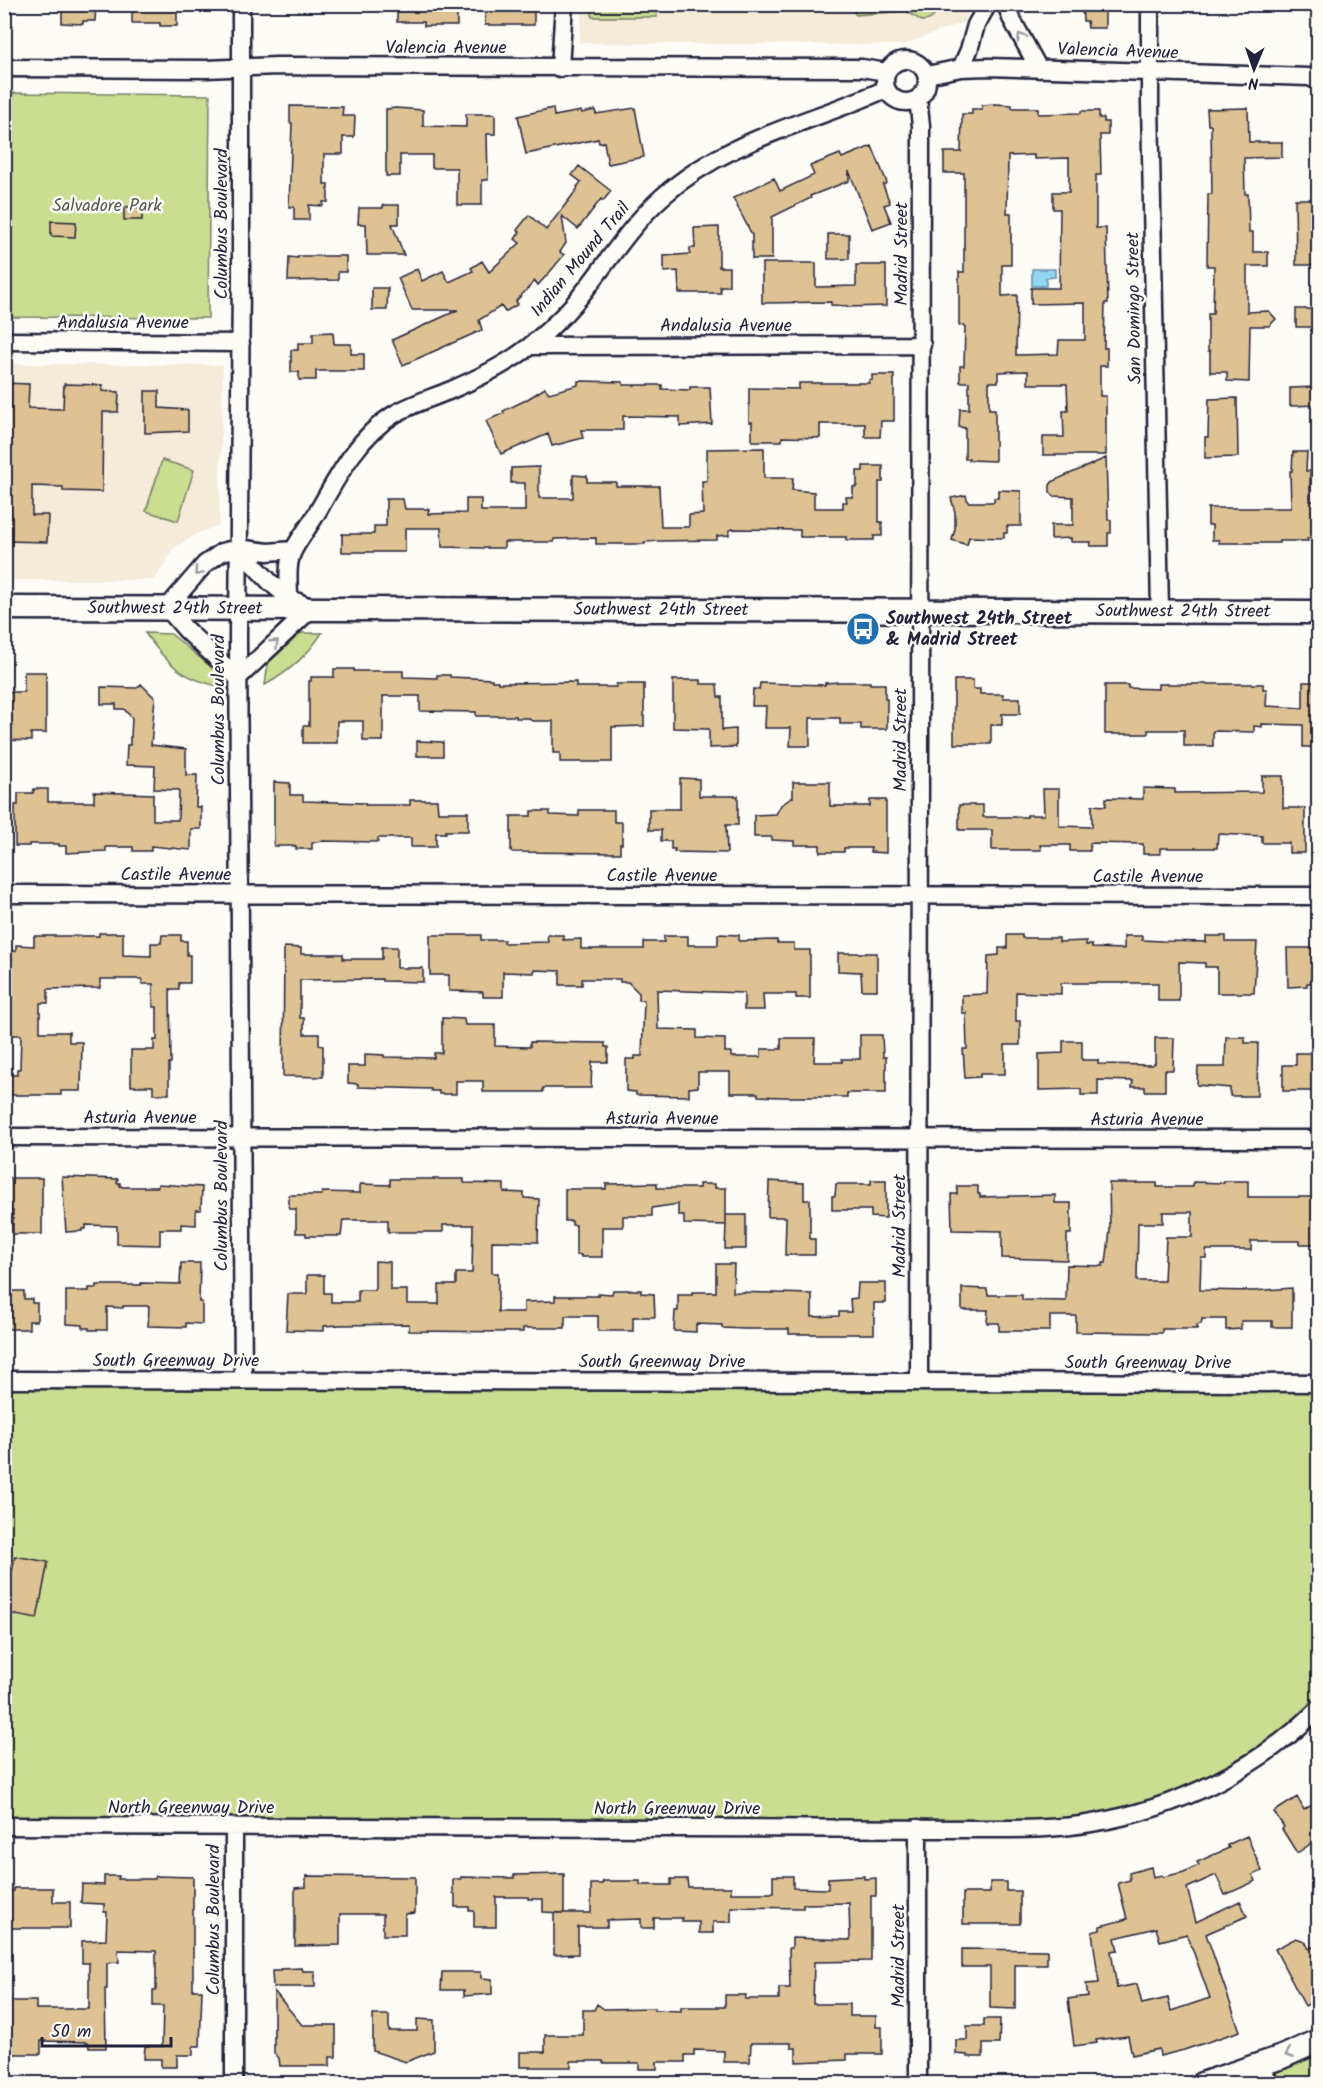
<svg xmlns="http://www.w3.org/2000/svg" width="1323" height="2088" viewBox="0 0 1323 2088" font-family="Kalam,sans-serif">
<rect width="100%" height="100%" fill="#fdfcf7"/>
<filter id="ink" filterUnits="userSpaceOnUse"><feTurbulence type="fractalNoise" baseFrequency=".0167" numOctaves="2"/><feDisplacementMap in="SourceGraphic" scale="12" xChannelSelector="R" yChannelSelector="G"/><feConvolveMatrix kernelMatrix="1 2 1 2 8 2 1 2 1" color-interpolation-filters="sRGB"/></filter>
<g filter="url(#ink)">
<path fill="#f4ebd9" d="M583,5H967V16L964,22L902,45L579,43Z
M5,364L223,365L219,525L198,533L174,548L155,580H5Z"/>
<path fill="#cbdd91" stroke="#768066" stroke-width="1.5" d="M592,5H657V17H592Z
M849,5H935L934,16L929,20L922,21L906,11L856,15Z
M5,93L210,95L208,318L5,317Z
M162,460L194,470L178,521L146,511Z
M145,633L171,634L222,676L227,688C185,680 170,668 145,633Z
M301,633H322C307,656 289,672 265,685L268,663Z
M5,1388L1318,1390V1699C1273,1747 1194,1793 1130,1809C1103,1815 1075,1817 1048,1822L5,1820Z
M1318,2048V2079L1309,2083H1280L1273,2069Z"/>
<path fill="#90d5f1" stroke="#648da8" stroke-width="1.5" d="M1032,269H1055V277L1046,278V286H1032Z"/>
<path fill="#dec293" stroke="#22223b" stroke-width="1.5" fill-rule="evenodd" d="M62,4H96L95,21H83V24L62,23Z
M132,4H177V26H160V23H132Z
M397,4H457V26H424V22H397Z
M486,4H534V25H485Z
M1082,4H1105V28H1088L1087,21H1083Z
M995,104L1012,105V108H1038V114L1081,113V111H1099V118H1104V122H1108V135H1100L1101,175H1096V228H1106L1108,303H1105L1104,348H1107V366H1100V396H1106V455H1043V437H1064L1063,411H1068L1067,384H1028V371L998,372V382H989V409H995V461L969,460V458L965,459V428L959,427L960,409H969V382H960V366H964L965,326L959,325V272H964V173H944V152H961L962,114H972V109H982V105ZM1034,155V159L1069,158V192H1053V209H1060L1059,288H1031V304L1085,303V340H1059L1058,354L1016,355L1017,295L1002,296V265H1011V213H1007L1008,156Z
M290,106L343,107L342,116H355L354,137H343V154H324V184H328V202H323V206L309,205V220H294V207H289L292,123H290Z
M396,108L423,110V126L466,127V114H495V134H487L488,180H482V205H457V168H432V155H400V176H386V109Z
M553,108L554,116L581,111L582,113L595,110L596,114L635,108L644,157L608,164L604,142L599,143L598,139L526,154L518,116Z
M1248,108L1249,142H1282V157L1244,158L1245,194H1248L1249,232H1253V252H1268V266H1247V312L1269,311L1276,319L1269,326H1250L1249,382L1227,381V372H1210V351H1208V314H1213L1214,266H1207L1208,194H1212L1211,125H1208L1207,109Z
M872,146L887,183L883,185L890,203L884,205L891,222L872,229L849,171V181L810,196L811,198L772,217V259H752V235L733,198L774,178L780,191L814,175L810,166L840,154L842,158Z
M579,166L611,191L603,201L601,199L578,229L562,216L566,243L560,252L564,255L549,273L538,285L535,281L516,301L518,304L505,312L501,306L479,320L482,330L403,365L392,340L458,310H412L398,278L417,269L422,281L443,271L449,282L473,271L471,268L482,261L489,272L520,243L515,239L520,232L517,230L529,215L546,230L578,188L577,187L581,182L572,175Z
M1295,199H1318V265H1296Z
M383,205H399V224H392L404,255H367L366,224H358L359,208H383Z
M124,207H142V220H124Z
M51,221L76,222L75,237L51,236Z
M719,227V267H729V286H720L721,293H679L678,271L664,272V256L690,254V248H695L694,228Z
M828,234H849V259H828Z
M298,256H346V272H338V280L288,281L289,257L298,258Z
M762,263H816V287L856,286V265H886V306L847,307V306L831,305V302L762,303Z
M372,288H388L387,310H372Z
M1296,309H1318V327H1296Z
M333,332L334,344H351V354H364V371H316V380H299V372H291V350H298V343H313V333Z
M872,375H894V421H881L880,437H865V424H820V438L782,437V441H752V422H749V388L799,389V383H869V380H872Z
M578,381L623,382V385H662V389L690,390V387H710L712,424L680,426V417L623,416V430H581L583,438L552,446L548,434L501,454L486,421L504,413L503,411L526,400L545,388L549,393L578,385Z
M4,383L29,384L28,408L63,409L64,384L102,385V391L119,392L118,412H103L102,492L63,491V487L32,486V515H48L47,542L4,541Z
M1318,387V405L1290,406V388Z
M145,391H159V408L188,410V431L145,433Z
M1237,398L1238,457L1205,458V437H1208L1209,399Z
M764,448V478H793L792,490L814,492V508H843V502H847L846,497H853V487H857V471H863V466H883V482H879V522H882V536H874V540H846V537H800V530L733,529L729,530V535L717,536V540L659,541L645,542V544H596V538L554,539V542H504V548H484L442,547L441,528H405V552H342V534H374V526H386V499H403L405,509H429L428,514L466,513V499H481V511H525V483H511V468L539,467V498H573V475L587,476V482H616V486H659L661,527H689V515L703,514L702,481H707V449Z
M1293,452H1307L1306,471H1310V501H1318V537L1307,538L1308,541H1279V543H1219V540H1212V525H1208V508H1291L1290,471H1292Z
M1106,458L1108,520H1111V533H1108V546H1090L1091,542H1071V538L1051,539V525H1073V497L1054,496L1050,492V485L1053,481Z
M998,490L1021,491V526H1007V533H1004V538L969,537L967,545L952,540L955,529V512L951,498L966,495L968,502H994V498H998Z
M334,669H354V671H403V677L437,678V675H450V677L492,679V681H498V683L576,682V687H616V684H644V726L612,727V762H560V753H553V721H532L528,718H516V716H476V712L420,711V696H383V741H363V721H337V743H303V726H309V681H311V677H334Z
M24,672H46V733H31V741L6,740L4,692H24Z
M673,680H701V684H717L718,697H722V730L736,729V747L709,748V729L673,728Z
M954,680H973V689H980V694H1003V698H1020V714H1002V725H991V744H954Z
M841,682H870V684H885V699H887V729H861V724H840V718H810V746H790L791,728H765L766,706H752L753,689L759,690L760,683L825,685V683Z
M1303,682H1318V747H1303V725L1262,724V727L1254,726V732L1213,731V746H1184V730H1148V734H1105V685H1128V688L1158,689V684H1263V689H1267L1266,706L1303,708Z
M141,684L155,698L151,745L186,749V775H197L196,807H201V829H191V850L151,846V851H133V847H106V851L66,853V846H59V844H29V846H15V805H18V793H33L34,789H48V802H94V792L153,794V820H178L179,790L154,789L155,766L126,765L127,745H130V737H131L132,718L124,709H116V704H101V687L137,688Z
M417,741L443,742V756H417Z
M1262,776H1283V808H1305V853H1289V843H1262V836L1218,834L1217,848H1160V854H1143V844L1090,843V851H1070V845H1040L1041,850H992V830H959V805H983V817H1027V815H1044L1043,789H1059V826L1092,827V805L1106,806V798L1143,799V788L1175,789V793L1262,792Z
M680,778L699,779V796H738V825H726L727,853L674,852L675,849H671V841H661V830H649V809H680Z
M274,782L290,783V795H303V801L365,803V805H410V800H437L438,812H468V831H445L446,833H436V847H411V838H378V842L321,841L312,843V849H296V846H274Z
M793,782H830V806H870V800H886V853L870,852L871,848H844V852H820V845H794V841L772,840V837H754V815L776,814L781,805L793,797Z
M579,810H614V822H622V844H620V853L511,852V816H531V811H550V815L579,816Z
M99,933H123V955L151,956V943H161L162,935H181V941H187V955H190V983H179V989H170L171,1063H169V1094H153V1086H131V1050H154V1040H157V1007H153V984H142V979H100V988L48,989V1003H40V1032H69V1042H82L81,1091H61V1095H4V1075H17V1069H20L21,1035H4V951H16V945L34,946V936H99Z
M718,934L739,935V941L777,940V943H794V950H810V998H796V994H763L764,1010H744V993L657,990L658,1029L697,1030V1038L725,1039V1052H731V1057H761V1049H781V1038H815L814,1062H842V1059H860V1035H882L883,1057H886V1093H847V1097H782L758,1096V1093H730V1072H698V1087L689,1088V1096L636,1095V1092L626,1091V1059H635V1056H642L644,1000H639V993L628,982H620V979H582V985H560V971L534,970V973L503,972V997H483V992L449,991V975H430V935H481V940H504V943L548,942L547,935H563V940L581,939V949H644V942H664V936H688V945H718Z
M1007,935H1022V938H1059V942L1086,941V945H1092V948L1124,949V936H1142V940L1162,941L1206,942V936H1226V942H1257L1254,993H1217V967H1205V963L1179,962V1001H1158V983H1061V994L1016,992V1021H1020V1045H1005V1074H980V1077L965,1078L963,1049H967L966,1013H962V995L987,994L988,956L999,955V948H1007Z
M284,947L301,948V954H343V959H382V947H397V968H423V982L382,981V979L300,980V1018H304V1034H319V1045L323,1046V1077L283,1076Z
M1287,948H1314V969H1311V983H1307V986L1288,987Z
M838,953H877V990H862L861,972L838,971Z
M442,1018L464,1019L465,1025H495V1046L530,1047V1042L605,1043V1047H608V1062H592L591,1088H543V1092H483V1081H456V1094H439V1091H431V1089L358,1087V1084L348,1083V1066H365V1054L384,1055V1057L434,1058V1053H442Z
M1226,1037H1245V1043H1258L1257,1096H1230V1088L1197,1085L1198,1067H1225Z
M1155,1038H1174L1173,1070H1165V1091H1145V1087H1132L1133,1081L1098,1080V1095H1081V1089L1039,1090V1054L1063,1053V1041H1082V1060H1098V1064L1152,1065L1155,1063Z
M1296,1053H1318V1091H1283V1065H1296Z
M62,1177L118,1179L117,1183H120V1186L123,1187H158V1184L202,1187L201,1210H196V1225L181,1224V1229H160V1245L117,1244V1226L86,1225V1229H82V1231L66,1232Z
M4,1178H42V1234H13V1211H4Z
M390,1179H464V1183L504,1184V1192L524,1193V1198L539,1199L538,1242L492,1241V1273H498V1312H524V1302L555,1301V1296H598V1293L612,1294L613,1290H641V1293L654,1294L655,1317H633V1331H598V1316H565V1328H523V1332L409,1331V1324L340,1325L324,1326V1331L286,1330L288,1294H307V1275H324V1293H331V1302H358V1290H375V1261L390,1262V1290H407V1304H439V1285H456V1273H472L473,1225H443V1232H388V1220H343L341,1236H306V1233H296V1209H289V1195H322V1192L360,1193V1184L390,1185Z
M871,1180H886V1218L871,1217V1210H832V1196H835L836,1184H871Z
M769,1181L804,1183V1200H810V1239H815V1255H785L786,1217H768Z
M1224,1181H1248V1197H1318V1244H1300V1241H1251V1250H1206V1258H1201L1200,1290L1253,1291L1292,1288V1327H1272V1321H1241V1329L1226,1330V1319H1202L1201,1324L1197,1325V1329H1162V1333L1076,1332V1316H1050V1331H999V1323H987L988,1310H962V1288L987,1289L988,1295H1022V1300L1066,1301L1067,1265L1103,1266V1263H1106L1110,1230L1109,1183H1157V1187H1193V1182L1224,1183ZM1163,1212H1192V1237H1166L1164,1281H1137L1138,1223H1163Z
M657,1183V1188H699V1184H715V1188H726V1224V1215H746V1249H725L726,1225L684,1224V1215H678V1204L652,1208V1216H623V1227H602V1257H581V1255H576V1225H572V1221H565V1189H606V1184Z
M957,1186H978V1194H980V1197L1055,1195V1203H1071V1234H1067V1260L1002,1258V1231L952,1230L951,1194H957Z
M181,1263H200L199,1302H202V1324L186,1323V1327L148,1326L149,1306H123V1308L107,1307V1330H89V1328H83V1325L66,1324V1291H89V1288H97V1285H141V1283L180,1284Z
M716,1264H734L733,1292L812,1294V1317L839,1316V1312H851L850,1299L857,1298L858,1283H886V1303H874V1334H789V1329H745L722,1328V1325L696,1324V1332L674,1331L675,1311H678V1295H692V1292H716Z
M4,1291H24V1299H32V1303H37V1321H29V1329H4Z
M15,1556L48,1562L37,1619L5,1613L8,1599L4,1598V1571L12,1572Z
M1297,1797L1304,1810L1318,1801V1839L1297,1853L1282,1829L1284,1827L1274,1812Z
M1247,1836L1262,1871L1253,1875L1256,1881L1225,1895L1216,1875L1187,1888L1196,1922L1240,1901L1247,1916L1206,1934L1240,2031L1184,2050L1160,2056L1159,2049L1132,2055L1128,2036L1096,2040L1097,2043L1074,2046L1068,1999L1088,1996L1086,1984L1099,1983L1092,1932L1100,1930V1926L1127,1919L1118,1883L1130,1880L1129,1873L1151,1867L1153,1877L1162,1875L1163,1877L1184,1872L1199,1865L1197,1862L1229,1848L1227,1845ZM1156,1928L1160,1941L1187,1934L1210,1998L1171,2011L1168,1998L1142,2004L1137,1984L1117,1988L1111,1951L1118,1950L1115,1938Z
M564,1874V1913L543,1912V1899H528V1897H496V1927H474V1911H469V1907H455V1894H453V1879H461V1877L514,1878V1875Z
M104,1876H119L118,1879H155V1876L193,1877V1990H202L200,2046H193V2055H177V2067H161V2059H144L145,2046H162L163,2006H153V1990H156V1951L118,1950L119,1962L107,1963V1989H105L106,2048H89L88,2042L41,2041V2054H4L5,2009H10V2001H36V2009H89V1963H82V1941L106,1940L107,1912H104V1904L81,1903L82,1884L104,1885Z
M306,1876L415,1877V1913L405,1914V1935H383V1914H340V1945L295,1946V1888L306,1887Z
M773,1876H793V1888L828,1889V1878L864,1876V1879L876,1878V1896H871V1961L814,1962L813,2004H850V2016H876V2027H882V2054H847V2060L796,2062V2048H791V2043H751L750,2062H724V2051L694,2050V2055H685V2062H657V2069H639V2063H603V2061H571V2067H520V2052H545V2035H583V2010H594L597,2004L604,2009L654,2008V2010L681,2011V2007H725V1995H746L745,1999H779V1988H790L789,1948H792V1938L850,1940L849,1903L803,1904V1908L731,1907V1922H713V1933H699V1922H682V1918H654V1928H641V1919L607,1920V1927H578V1954L554,1955V1913H591V1884H602L603,1881H640V1885H671V1879H687L688,1887H731V1893H773Z
M990,1882H1006V1891H1020V1924H963V1893H990Z
M14,1888H53V1902H70V1928H4V1891H14Z
M1296,1938L1305,1941L1309,1949L1318,1944V1999L1305,2006L1275,1949Z
M962,1949L1047,1950V1965H1015V2009L990,2008V1967H962Z
M302,1968L303,1971H315V1987H273L272,1971H280V1969Z
M442,1972H481V1978L492,1979V1994L464,1996V1990H441Z
M274,1991L302,2025H336V2057H330V2066H280L279,2058L274,2053Z
M373,2015H389V2031H417V2019L434,2020V2051L406,2062L373,2051Z
M984,2019H1000L999,2044H983V2057H967V2055L956,2054V2040H967V2026H984Z"/>
<g fill="none" stroke-linecap="round" stroke-linejoin="round">
<defs>
<path id="street" d="M241,4V279L238,638L243,1380
M1006,4L1011,18L1039,69
M1150,4V103L1160,611
M885 81a21 21 0 1 1 42 0a21 21 0 1 1-42 0Z
M4,68L207,69L277,66L862,68L886,72
M560,68L564,4
M961,68L969,50L976,25L988,4
M927,75L961,68L989,67L1309,77L1318,81
M918,98L921,126L919,1382
M4,341L241,343
M531,346L922,345
M238,548L271,583L289,598L312,608L238,678L186,630L167,608L205,564L222,552L238,548L268,552L293,550
M289,598C289,583 286,563 294,549C301,536 311,524 318,511C338,476 358,437 393,415C411,404 432,398 451,390C479,378 506,365 530,346C552,328 573,307 590,284C613,254 634,222 662,197C728,138 808,124 886,89
M4,894L1318,896
M4,1137L1318,1139
M4,1380L1318,1383
M4,1826L991,1829C1025,1829 1059,1829 1092,1823C1175,1809 1259,1769 1318,1709
M234,1828V2084
M918,1828V2084
M1259,2065L1271,2084"/>
<g id="secondary">
<path id="s1" d="M4,608L1318,612"/>
<path d="M1202,2084L1282,2057L1318,2041"/>
</g>
</defs>
<use href="#street" stroke="#22223b" stroke-width="21"/>
<use href="#secondary" stroke="#22223b" stroke-width="27"/>
<use href="#street" stroke="#fdfcf7" stroke-width="16"/>
<use href="#secondary" stroke="#fdfcf7" stroke-width="22"/>
</g>
<defs><path id="oneway-chevron" d="M-2-3.5L2.5 0L-2 3.5" fill="none" stroke-width="1.6" stroke-linecap="round" stroke-linejoin="round" transform="scale(1.5)"/></defs>
<g stroke="#9a9aa2">
<use href="#oneway-chevron" transform="translate(1021 37) rotate(-120)"/>
<use href="#oneway-chevron" transform="translate(198 572) rotate(131)"/>
<use href="#oneway-chevron" transform="translate(275 643) rotate(-43)"/>
<use href="#oneway-chevron" transform="translate(1289 2054) rotate(158)"/>
</g>
</g>
<defs>
<symbol id="bus-disc" viewBox="-11 -11 22 22"><circle r="9.5" fill="#1f6fb2" stroke="#fdfcf7"/><path d="M-5-6H5V4H4V6H2V4H-2V6H-4V4H-5ZM-3.5-4V0h7V-4ZM-3.5 1.2v1.5H-2V1.2ZM2 1.2v1.5H3.5V1.2Z" fill="#fff"/></symbol>
</defs>
<g fill-rule="evenodd">
<use href="#bus-disc" x="844" y="610" width="38" height="38"/>
</g>
<g text-anchor="middle" dominant-baseline="central" stroke-width="5" stroke-linejoin="round" paint-order="stroke">
<g font-size="18" fill="#22223b" stroke="#fdfcf7">
<text x="446" y="48">Valencia Avenue</text>
<text transform="translate(1118 52) rotate(2)">Valencia Avenue</text>
<text transform="translate(222 224) rotate(-90)">Columbus Boulevard</text>
<text transform="translate(902 254) rotate(-90)">Madrid Street</text>
<text transform="translate(581 260) rotate(-50)">Indian Mound Trail</text>
<text transform="translate(1135 308) rotate(-91)">San Domingo Street</text>
<text x="123" y="323">Andalusia Avenue</text>
<text x="726" y="326">Andalusia Avenue</text>
<text stroke="none"><textPath href="#s1" startOffset="171">Southwest 24th Street</textPath></text>
<text stroke="none"><textPath href="#s1" startOffset="657">Southwest 24th Street</textPath></text>
<text stroke="none"><textPath href="#s1" startOffset="1179">Southwest 24th Street</textPath></text>
<text transform="translate(219 710) rotate(-90)">Columbus Boulevard</text>
<text transform="translate(901 740) rotate(-90)">Madrid Street</text>
<text x="176" y="875">Castile Avenue</text>
<text x="662" y="876">Castile Avenue</text>
<text x="1148" y="877">Castile Avenue</text>
<text x="140" y="1118">Asturia Avenue</text>
<text x="662" y="1119">Asturia Avenue</text>
<text x="1147" y="1120">Asturia Avenue</text>
<text transform="translate(222 1196) rotate(-90)">Columbus Boulevard</text>
<text transform="translate(900 1226) rotate(-90)">Madrid Street</text>
<text x="176" y="1361">South Greenway Drive</text>
<text x="662" y="1362">South Greenway Drive</text>
<text x="1148" y="1363">South Greenway Drive</text>
<text x="191" y="1808">North Greenway Drive</text>
<text x="677" y="1809">North Greenway Drive</text>
<text transform="translate(214 1920) rotate(-90)">Columbus Boulevard</text>
<text transform="translate(899 1956) rotate(-90)">Madrid Street</text>
</g>
<g font-size="18" fill="#555a55" stroke="#fdfcf7">
<text x="107" y="206">Salvadore Park</text>
</g>
<g font-size="18" font-weight="bold" fill="#22223b" stroke="#fdfcf7" text-anchor="start">
<text x="886" y="619">Southwest 24th Street<tspan x="886" dy="21">&amp; Madrid Street</tspan></text>
</g>
</g>
<rect width="1323" height="2088" fill="none" stroke="#fdfcf7" stroke-width="24"/>
<rect x="12" y="12" width="1299" height="2064" fill="none" stroke="#22223b" stroke-width="2" filter="url(#ink)"/>
<g transform="translate(1254 69) rotate(182)" stroke="#fdfcf7" stroke-width="4.5" paint-order="stroke">
<path d="M0-4.5L10 22L0 15L-10 22Z" fill="#22223b"/>
<text y="-9" font-size="16" font-weight="bold" text-anchor="middle" fill="#22223b">N</text>
</g>
<path d="M42 2037v9h129v-9" fill="none" stroke="#22223b" stroke-width="3"/>
<text x="51" y="2037" font-size="18" fill="#22223b" stroke="#fdfcf7" stroke-width="4.5" paint-order="stroke">50 m</text>
</svg>
